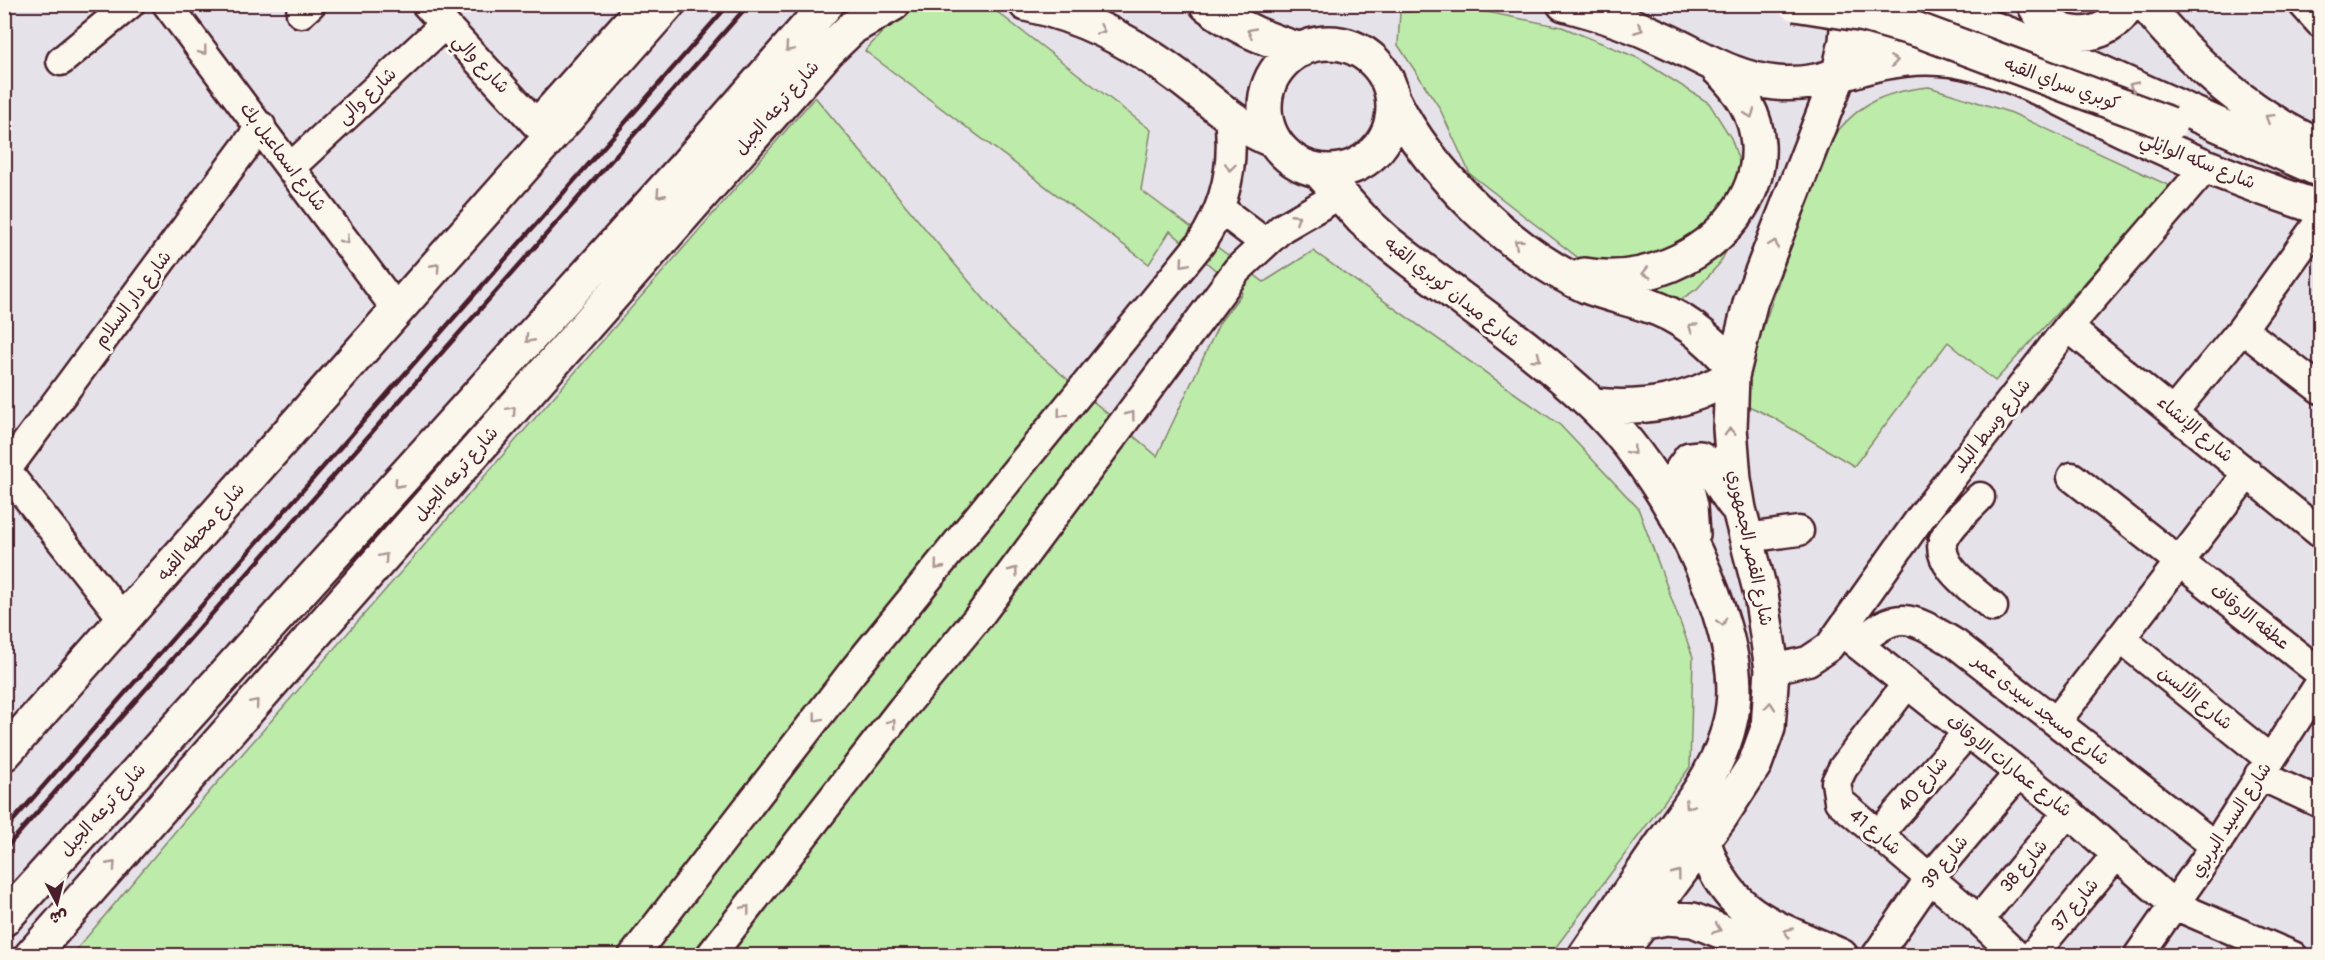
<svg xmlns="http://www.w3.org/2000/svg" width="2325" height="960" viewBox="0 0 2325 960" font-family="Pangolin,'Playpen Sans Arabic',sans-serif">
<rect width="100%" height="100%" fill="#e6e2e9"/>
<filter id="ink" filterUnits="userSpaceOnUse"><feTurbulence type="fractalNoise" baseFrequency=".0167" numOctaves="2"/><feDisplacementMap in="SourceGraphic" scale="12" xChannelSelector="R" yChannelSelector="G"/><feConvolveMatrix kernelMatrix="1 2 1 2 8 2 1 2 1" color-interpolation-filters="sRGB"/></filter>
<g filter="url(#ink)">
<path fill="#bcebaa" stroke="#83856a" stroke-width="1.5" d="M907,5H988L1151,130L1141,190L1264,282L1313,251L1560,425L1638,508L1693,657L1690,767L1550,955L71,956L183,822L815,97L1009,329L1157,456L1220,322L1242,293L1170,231L1149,264L865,51Z
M1442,10L1482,11L1562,27L1638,58L1709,103L1731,138L1741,167L1736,233L1720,263L1697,289L1674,304L1630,298L1470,174L1439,107L1398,45L1400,12Z
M1929,87L2012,113L2172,187L1995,381L1948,342L1854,466L1772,417L1738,401L1825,147C1855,106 1878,92 1929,87Z"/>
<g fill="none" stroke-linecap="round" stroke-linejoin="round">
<defs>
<path id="minor" d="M167,4L397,310
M426,4L536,124L643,4
M2303,4L2320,23
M301,13L311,4
M61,61L130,4
M291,167L444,25
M1219,208L1265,243
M2068,327L2320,533
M2242,329L2320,389
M2174,411L2242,329L2320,221
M4,468L124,620
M4,473L261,126
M2072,477L2320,673
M1980,497C1969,509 1954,521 1946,535C1929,562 1976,592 1993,607
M1746,538L1799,531
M1842,632L2068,812L2174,905L2293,956
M2120,638L2270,759
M1858,645C1898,606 1913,618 1956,644L2215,846
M1772,669L1808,661L1829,647L1921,517L2068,327L2206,167
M1906,685L1843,768L1836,782L1839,801L1979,920L2017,956
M2056,722L2248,473
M2259,775L2320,803
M1878,835L1967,733
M1979,920L2068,812
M633,956L853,671L1201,243C1226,205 1235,163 1229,118
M710,956L902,709L980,615L1237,270L1282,228L1339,195
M1876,956L1930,878L2019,773
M2032,956L2117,854
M2138,956L2215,846L2320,683"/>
<path id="major" d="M1026,4C1082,16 1134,43 1179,77C1211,101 1236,126 1274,141
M1206,4C1235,27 1266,40 1301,50
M1564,4C1598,13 1631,24 1663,39C1701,56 1733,79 1776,83C1818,87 1843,71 1882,63C1913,56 1946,56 1977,65C2030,79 2080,110 2130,133C2192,162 2255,187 2320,208
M1928,4L2051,50L2320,170
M2034,4C2054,44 2108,43 2129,4
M2145,4C2191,62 2252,117 2320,146
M1265 107a64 64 0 1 1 128 0a64 64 0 1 1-128 0Z
M1839,76L1878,33L1912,11
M1393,99C1429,172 1511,252 1586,286C1606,294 1626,298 1647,305C1683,316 1710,339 1734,368
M1318,170L1362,219L1386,241C1454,296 1529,344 1592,404C1643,452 1689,529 1713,594C1727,633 1741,680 1730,722C1720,768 1691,803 1665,840C1638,879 1612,917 1585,956
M1584,275C1702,296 1824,164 1717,68
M1594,405C1645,410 1688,402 1732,376
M1693,534L1691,505L1682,470L1690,459L1700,458C1712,464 1724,493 1735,505
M4,754L668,4
M1703,839C1725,917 1774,926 1841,956
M4,919L686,165L827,4
M1640,923L1666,918L1693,920L1782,956
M31,956L828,51L853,27L893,4
M1618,956L1720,818L1755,764L1768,728L1772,669L1761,594L1739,509L1734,479L1730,428L1732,376L1751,300L1838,77L1846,41L1849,4"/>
</defs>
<use href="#minor" stroke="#4a1f2b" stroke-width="33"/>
<use href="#major" stroke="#4a1f2b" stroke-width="38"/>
<use href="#minor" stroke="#fbf7ec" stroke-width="28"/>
<use href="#major" stroke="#fbf7ec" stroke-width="33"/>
<path stroke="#4a1f2b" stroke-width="4.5" d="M4,831L729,4
M4,850L749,4"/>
<defs>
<path id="major-bridge" d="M1795,4L1865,15L1918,30L2170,124"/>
</defs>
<use href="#major-bridge" stroke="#4a1f2b" stroke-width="38" stroke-linecap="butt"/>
<use href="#major-bridge" stroke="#fbf7ec" stroke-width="33"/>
</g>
<defs><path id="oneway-chevron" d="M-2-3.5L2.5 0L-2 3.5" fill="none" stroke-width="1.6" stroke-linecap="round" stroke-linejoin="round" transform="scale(1.5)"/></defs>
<g stroke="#ab9695">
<use href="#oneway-chevron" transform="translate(1639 29) rotate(22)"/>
<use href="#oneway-chevron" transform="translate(1101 30) rotate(24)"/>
<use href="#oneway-chevron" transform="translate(1251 32) rotate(-155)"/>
<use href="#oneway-chevron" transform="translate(789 48) rotate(131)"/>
<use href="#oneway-chevron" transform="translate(203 51) rotate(52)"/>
<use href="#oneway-chevron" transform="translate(1894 61) rotate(-9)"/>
<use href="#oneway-chevron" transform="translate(2133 86) rotate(-156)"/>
<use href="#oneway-chevron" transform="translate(1750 114) rotate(69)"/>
<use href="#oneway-chevron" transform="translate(2269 118) rotate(-148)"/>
<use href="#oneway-chevron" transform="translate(1230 167) rotate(98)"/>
<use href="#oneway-chevron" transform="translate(660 194) rotate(132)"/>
<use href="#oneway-chevron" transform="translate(1296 218) rotate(-33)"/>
<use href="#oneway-chevron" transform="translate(345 240) rotate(53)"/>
<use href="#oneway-chevron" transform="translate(1518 243) rotate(-140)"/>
<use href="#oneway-chevron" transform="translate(1774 244) rotate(-69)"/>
<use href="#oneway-chevron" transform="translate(1184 263) rotate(131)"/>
<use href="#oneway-chevron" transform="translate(436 267) rotate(-48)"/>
<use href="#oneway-chevron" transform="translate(1646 273) rotate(167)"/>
<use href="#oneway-chevron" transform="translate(1692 327) rotate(-145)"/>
<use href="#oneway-chevron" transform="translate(529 339) rotate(132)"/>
<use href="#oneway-chevron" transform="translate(1537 358) rotate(38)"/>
<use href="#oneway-chevron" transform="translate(512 410) rotate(-49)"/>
<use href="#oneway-chevron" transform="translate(1061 414) rotate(129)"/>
<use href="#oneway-chevron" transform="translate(1131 415) rotate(-53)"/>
<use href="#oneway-chevron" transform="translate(1730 432) rotate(-92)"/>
<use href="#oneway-chevron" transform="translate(1632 451) rotate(52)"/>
<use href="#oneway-chevron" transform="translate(398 484) rotate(132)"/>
<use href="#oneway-chevron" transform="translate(384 557) rotate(-49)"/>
<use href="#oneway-chevron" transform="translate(938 566) rotate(129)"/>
<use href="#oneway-chevron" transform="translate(1014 571) rotate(-53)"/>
<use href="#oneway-chevron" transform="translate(1722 622) rotate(74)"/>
<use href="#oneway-chevron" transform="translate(255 703) rotate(-49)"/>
<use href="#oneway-chevron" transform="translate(1770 706) rotate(-85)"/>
<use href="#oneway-chevron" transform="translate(817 718) rotate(128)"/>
<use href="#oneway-chevron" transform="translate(892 723) rotate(-52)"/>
<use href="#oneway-chevron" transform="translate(1689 805) rotate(124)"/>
<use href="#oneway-chevron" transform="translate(112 865) rotate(-48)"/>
<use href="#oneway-chevron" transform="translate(1677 874) rotate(-53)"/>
<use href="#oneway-chevron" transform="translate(746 909) rotate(-52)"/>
<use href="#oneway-chevron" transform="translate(1717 929) rotate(21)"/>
<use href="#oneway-chevron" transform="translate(1788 932) rotate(-156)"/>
</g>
</g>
<g text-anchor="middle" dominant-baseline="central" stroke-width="6" stroke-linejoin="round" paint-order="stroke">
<g font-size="18" fill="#4a1f2b" stroke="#fbf7ec">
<text transform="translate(481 64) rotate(47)">شارع والي</text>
<text transform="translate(2062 84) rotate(20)">كوبري سراي القبه</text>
<text transform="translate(367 96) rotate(-43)">شارع والى</text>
<text transform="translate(777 108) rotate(-49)">شارع ترعه الجبل</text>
<text transform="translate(283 157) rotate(53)">شارع اسماعيل بك</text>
<text transform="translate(2198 161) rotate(22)">شارع سكه الوايلي</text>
<text transform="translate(1452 292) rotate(38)">شارع ميدان كوبري القبه</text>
<text transform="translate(133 299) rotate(-53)">شارع دار السلام</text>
<text transform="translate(1992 426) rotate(-52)">شارع وسط البلد</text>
<text transform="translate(2195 429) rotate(40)">شارع الإنشاء</text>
<text transform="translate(456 474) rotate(-49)">شارع ترعه الجبل</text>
<text transform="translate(201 532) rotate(-49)">شارع محطه القبه</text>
<text transform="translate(1750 548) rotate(78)">شارع القصر الجمهوري</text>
<text transform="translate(2250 617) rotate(38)">عطفه الاوقاف</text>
<text transform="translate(2195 698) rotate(39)">شارع الألسن</text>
<text transform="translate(2041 710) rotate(38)">شارع مسجد سيدى عمر</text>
<text transform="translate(2009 766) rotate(38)">شارع عمارات الاوقاف</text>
<text transform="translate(1923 784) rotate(-49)">شارع 40</text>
<text transform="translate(103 810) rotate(-48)">شارع ترعه الجبل</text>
<text transform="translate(2231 820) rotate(-57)">شارع السيد البربري</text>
<text transform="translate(1875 832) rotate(40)">شارع 41</text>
<text transform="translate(1945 862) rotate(-51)">شارع 39</text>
<text transform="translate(2024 866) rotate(-50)">شارع 38</text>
<text transform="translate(2075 905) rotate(-50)">شارع 37</text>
</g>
</g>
<rect width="2325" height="960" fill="none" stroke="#fbf7ec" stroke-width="24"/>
<rect x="12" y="12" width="2301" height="936" fill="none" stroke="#4a1f2b" stroke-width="2" filter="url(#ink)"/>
<g transform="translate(57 903) rotate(173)" stroke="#fbf7ec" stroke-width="4.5" paint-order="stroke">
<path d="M0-4.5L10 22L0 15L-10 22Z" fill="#4a1f2b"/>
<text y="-9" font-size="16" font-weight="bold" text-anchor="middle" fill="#4a1f2b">ش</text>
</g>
</svg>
